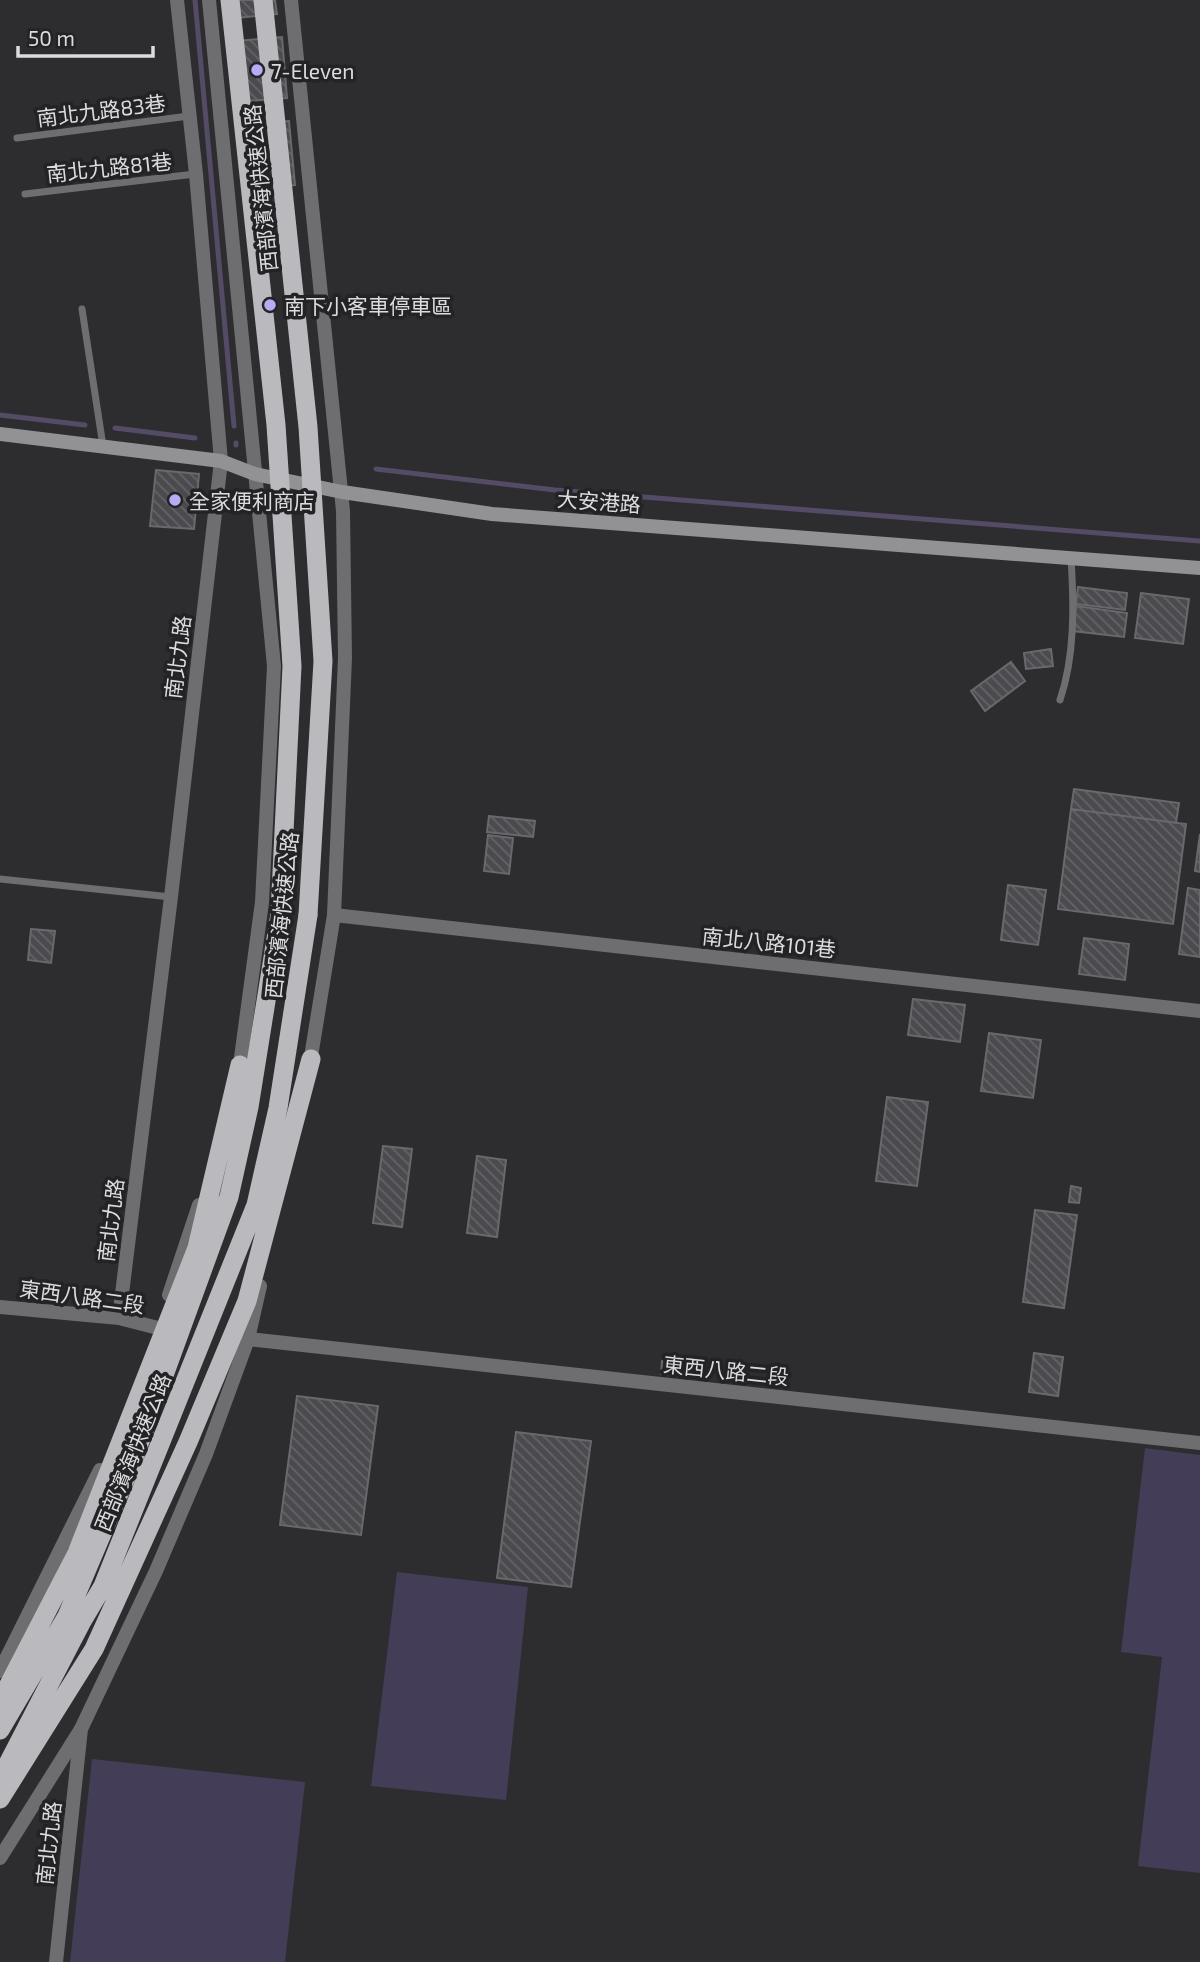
<svg xmlns="http://www.w3.org/2000/svg" width="1200" height="1962" viewBox="0 0 1200 1962" font-family="'Exo 2','Noto Sans TC',sans-serif">
<defs>
<pattern id="building-back-hatch" width="6" height="6" patternUnits="userSpaceOnUse" patternTransform="scale(1.75)"><rect width="6" height="6" fill="#4b4a4e"/><path d="M-1 5l2 2M0 0l6 6M5-1l2 2" fill="none" stroke="#646467"/></pattern>
</defs>
<rect width="100%" height="100%" fill="#2d2d30"/>
<path fill="#433d58" d="M1145,1448L1200,1455V1873L1138,1866L1162,1657L1121,1652Z
M397,1572L528,1587L506,1800L371,1786Z
M92,1759L305,1782L285,1962H70Z"/>
<g fill="none" stroke-linecap="round" stroke-linejoin="round">
<path stroke="#544b67" stroke-width="5" d="M195,0L234,426
M0,415L85,425
M115,428L195,438
M236,445V443
M376,469L555,490L1200,541"/>
</g>
<path fill="url(#building-back-hatch)" stroke="#69696d" stroke-width="2" d="M225,0H275L277,14L227,19Z
M282,37L287,98L233,102L227,42Z
M289,121L295,185L279,186L274,122Z
M156,470L199,474L194,529L150,526Z
M1078,587L1127,593L1125,610L1076,604Z
M1141,593L1189,599L1183,644L1135,638Z
M1076,606L1127,613L1124,637L1073,631Z
M1051,649L1053,666L1026,669L1024,653Z
M1011,662L1025,681L985,711L971,691Z
M1074,789L1179,803L1176,823L1071,809Z
M1071,809L1186,824L1173,924L1058,909Z
M489,816L535,821L533,837L487,832Z
M1200,834V872L1195,871Z
M488,835L513,838L509,874L484,871Z
M1008,885L1046,890L1038,945L1001,940Z
M1188,888L1200,890V957L1179,954Z
M31,929L55,931L51,963L28,960Z
M1084,938L1129,944L1125,980L1079,974Z
M913,999L965,1005L960,1042L908,1035Z
M989,1033L1041,1040L1033,1098L981,1091Z
M887,1097L928,1102L917,1186L876,1181Z
M383,1146L412,1149L402,1227L373,1223Z
M477,1156L506,1160L497,1237L467,1233Z
M1071,1186L1081,1188L1079,1203L1069,1202Z
M1035,1210L1077,1215L1064,1308L1023,1302Z
M1034,1353L1063,1357L1058,1396L1029,1392Z
M662,1361L675,1362L674,1376L661,1374Z
M297,1396L378,1406L361,1535L280,1525Z
M516,1432L591,1441L571,1587L497,1578Z"/>
<g fill="none" stroke-linecap="round" stroke-linejoin="round">
<path stroke="#6e6d6f" stroke-width="7" d="M17,138L189,116
M25,194L195,174
M82,309L103,446
M1060,700C1075,656 1074,605 1071,558
M0,879L171,897"/>
<path stroke="#6e6d6f" stroke-width="14" d="M334,915L1200,1011
M0,1307L119,1318L158,1328
M119,1318L171,897L221,461L196,174L177,0
M56,1962L81,1729L156,1571L206,1454L248,1339L1200,1443"/>
<path stroke="#6e6d6f" stroke-width="14" d="M209,0L274,666L262,902L240,1065L236,1074
M291,0L343,511L345,658L334,915L309,1069
M169,1295L199,1205
M248,1339L260,1286
M0,1671L100,1470
M0,1858L81,1729"/>
<path stroke="#929194" stroke-width="14" d="M0,434L221,461L255,474L342,492L492,514L1200,568"/>
<path stroke="#bababe" stroke-width="19" d="M0,1702L77,1553L197,1248L240,1065
M0,1730L67,1616L132,1463L229,1197L249,1107L280,914
M0,1779L81,1623L103,1586L256,1205L278,1108L308,915
M0,1799L94,1649L188,1442L247,1301L311,1059"/>
<path stroke="#bababe" stroke-width="19" d="M230,0L276,425L292,666L280,914
M263,0L308,427L323,661L308,915"/>
</g>
<g fill="#baaaf6" stroke="#232326" stroke-width="2.5">
<circle cx="257" cy="70" r="7"/>
<circle cx="270" cy="305" r="7"/>
<circle cx="175" cy="500" r="7"/>
</g>
<g text-anchor="middle" dominant-baseline="central" stroke-width="7" stroke-linejoin="round" paint-order="stroke">
<g font-size="21" fill="#dcdcde" stroke="#232326" text-anchor="start">
<text x="271" y="70">7-Eleven</text>
<text x="284" y="305">南下小客車停車區</text>
<text x="189" y="500">全家便利商店</text>
</g>
<g font-size="21" fill="#dcdcde" stroke="#232326">
<text transform="translate(101 110) rotate(-7)">南北九路83巷</text>
<text transform="translate(109 167) rotate(-6)">南北九路81巷</text>
<text transform="translate(260 188) rotate(-96)">西部濱海快速公路</text>
<text transform="translate(599 501) rotate(4)">大安港路</text>
<text transform="translate(177 657) rotate(-83)">南北九路</text>
<text transform="translate(281 915) rotate(-84)">西部濱海快速公路</text>
<text transform="translate(769 942) rotate(6)">南北八路101巷</text>
<text transform="translate(110 1220) rotate(-83)">南北九路</text>
<text transform="translate(82 1296) rotate(8)">東西八路二段</text>
<text transform="translate(726 1370) rotate(6)">東西八路二段</text>
<text transform="translate(132 1452) rotate(-68)">西部濱海快速公路</text>
<text transform="translate(48 1843) rotate(-84)">南北九路</text>
</g>
</g>
<path d="M18 46v10h135v-10" fill="none" stroke="#dcdcde" stroke-width="3.5"/>
<text x="28" y="46" font-size="21" fill="#dcdcde" stroke="#232326" stroke-width="5" paint-order="stroke">50 m</text>
</svg>
